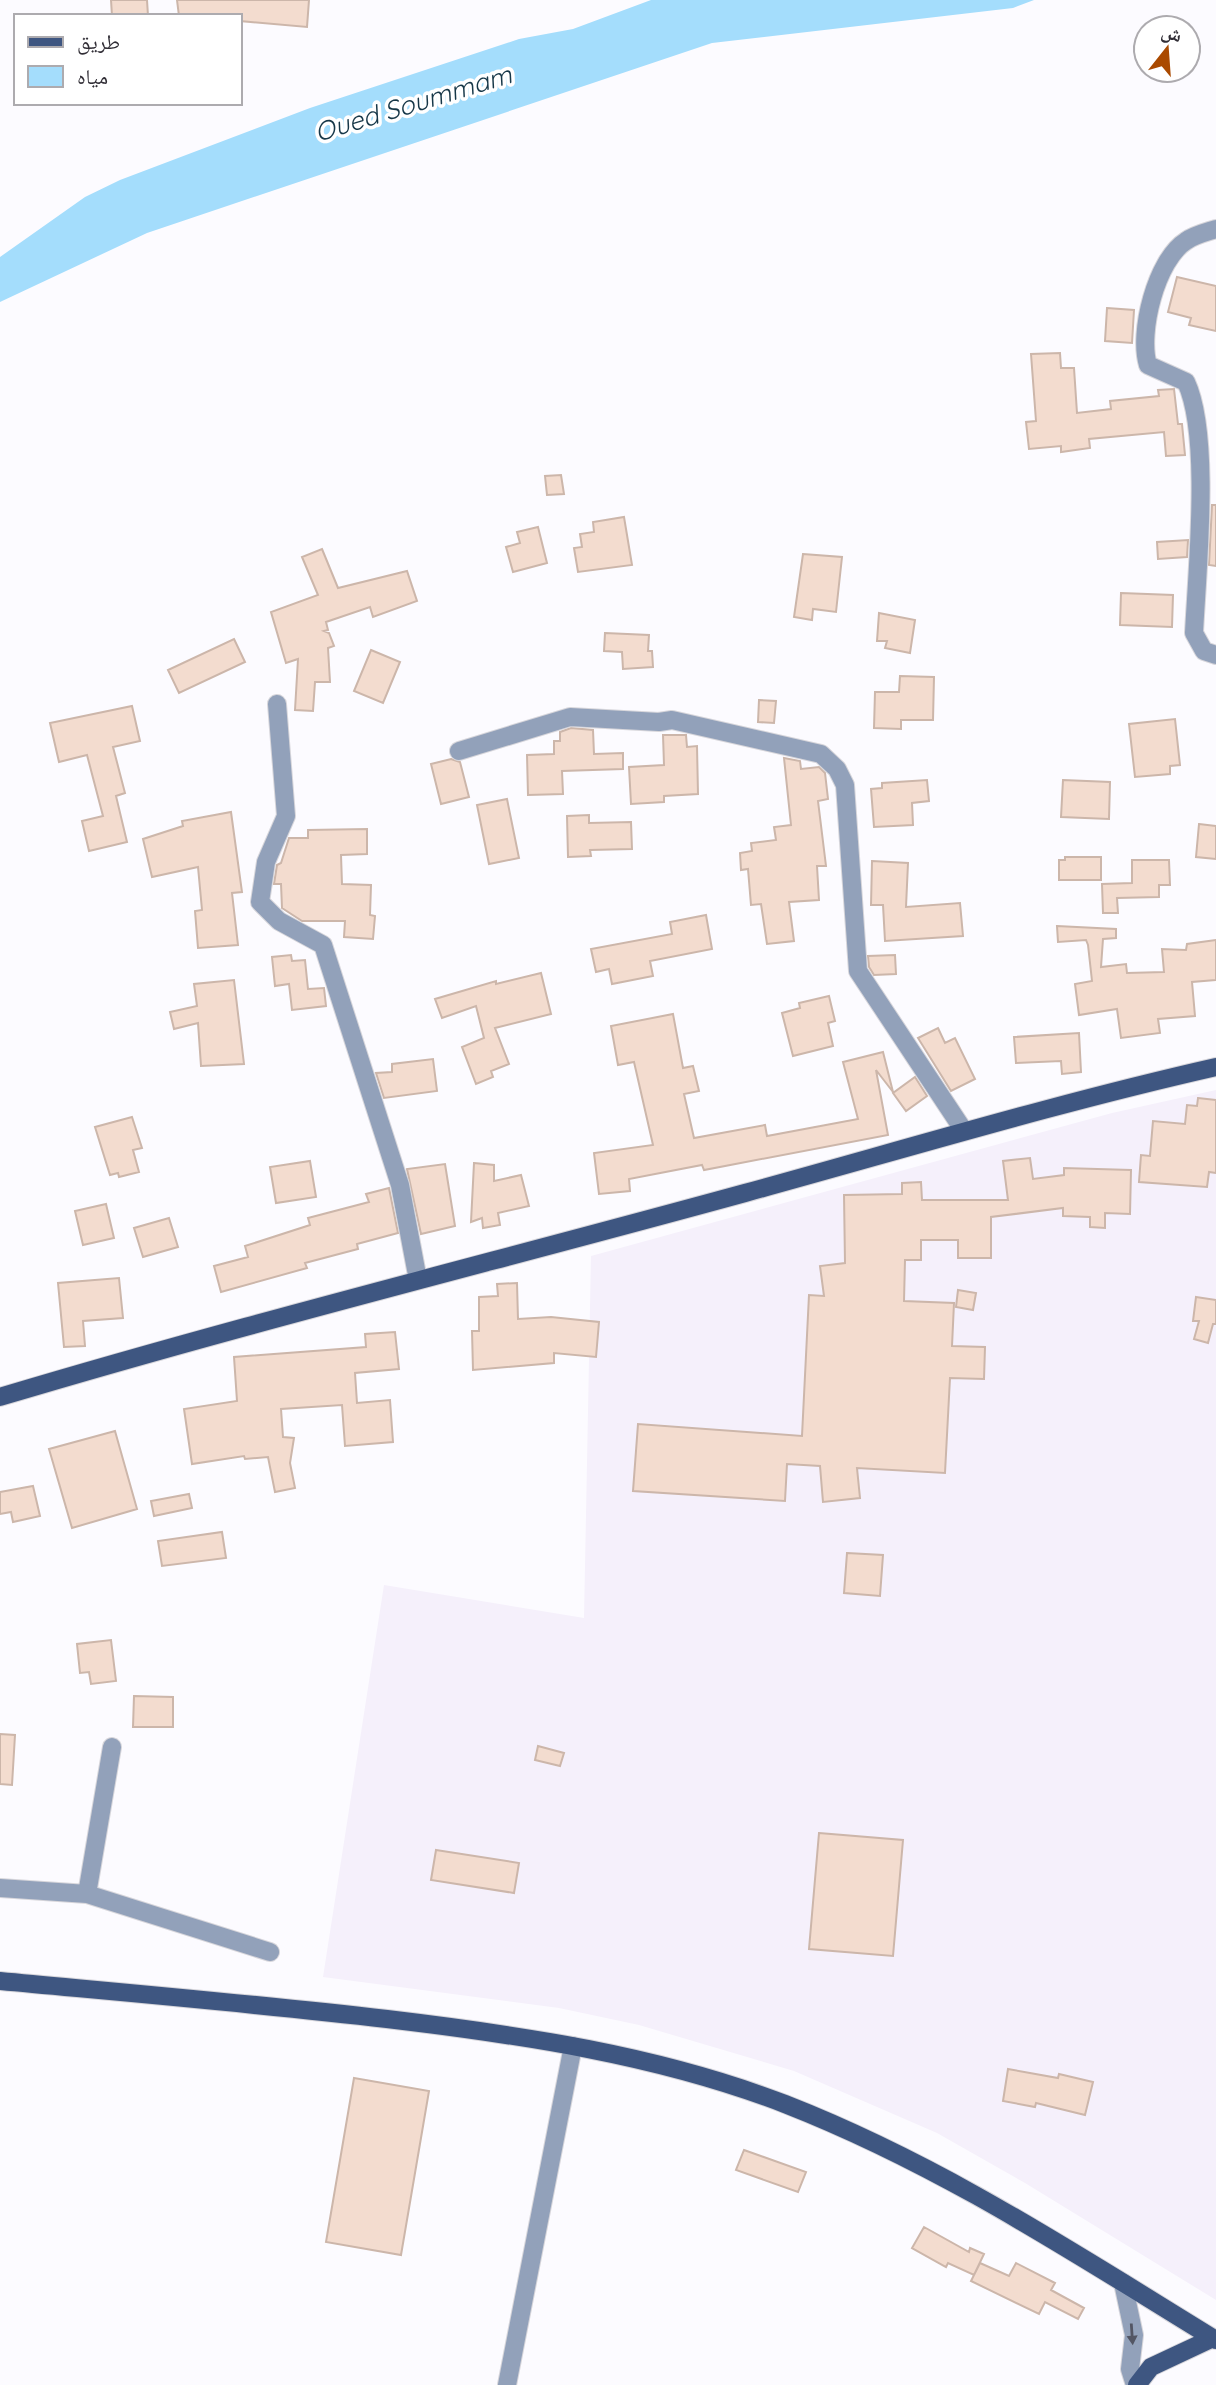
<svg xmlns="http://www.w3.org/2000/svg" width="1216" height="2385" viewBox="0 0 1216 2385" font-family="Quicksand,'Noto Naskh Arabic',sans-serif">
<rect width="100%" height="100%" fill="#fcfbff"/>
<path fill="#f5f0fb" d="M1216,1090V2300L1025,2183L937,2133L794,2071L639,2025L559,2008L323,1977L384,1585L584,1618L591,1256L1112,1113Z"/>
<path fill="#a4ddfc" d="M651,0H1034L1013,8L712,43L147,233L0,302V257L85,197L120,180L310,108L519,39L573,29Z"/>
<path fill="#f3dccf" stroke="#ccb6aa" stroke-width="2" d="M111,0H147L148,16H112Z
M177,0H309L307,27L240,21V16H179Z
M1177,277L1216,286V331L1189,325L1191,318L1168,312Z
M1107,308L1134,310L1132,343L1105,341Z
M1060,353L1061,368H1074L1077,413L1111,409L1110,401L1159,396L1158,390L1174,389L1178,424H1182L1185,455L1166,456L1164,432L1089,439L1090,448L1061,452V446L1029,449L1026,422L1036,421L1031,354Z
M561,475L564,494L547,495L545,476Z
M1212,505H1216V566L1209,565Z
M624,517L632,565L578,572L574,548L582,547L580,534L594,532L593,522Z
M538,527L547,563L513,572L506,547L520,543L517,532Z
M1188,540L1187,557L1158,559L1157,542Z
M322,549L338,588L407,571L417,601L373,617L370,607L326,622L328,630L324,631L329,633L334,646L328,648L330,682H315L313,711L295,710L298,659L286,663L271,612L318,595L302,557Z
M803,554L842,557L836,612L813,609L812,620L794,617Z
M1121,593L1173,595L1172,627L1120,625Z
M879,613L915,620L910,653L885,648L887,641H877Z
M605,633L649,635L648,651H652L653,667L623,669L622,652L604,651Z
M234,639L245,662L179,693L168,670Z
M371,650L400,662L383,703L354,691Z
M900,676L934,677L933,720H901V729L874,728L875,692H899Z
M759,700L776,701L774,723L758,722Z
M132,706L140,741L113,747L125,793L116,796L127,842L89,851L82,821L103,816L87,755L59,762L50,723Z
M1175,719L1180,765L1170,766V774L1135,777L1129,724Z
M571,728L593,730L594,754L623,753V769L562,771L563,794L528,795L527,755L554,754V741H560V732Z
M663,735H686L687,747L697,746L698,794L664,796V802L631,804L629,767L664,765Z
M784,758L800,761L801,769L819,767L825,773L828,799L818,801L826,866H817L819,900L789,902L794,941L767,944L761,904L751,905L748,869L741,870L740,853L752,851L751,843L776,840L774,827L791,825Z
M451,759L460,762L469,797L441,804L431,764Z
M927,780L929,801L912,803L913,825L874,827L871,789L882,788V783Z
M1063,780L1110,782L1109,819L1061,817Z
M507,799L519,858L489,864L477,805Z
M231,812L242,892L232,893L238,945L198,948L195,911L202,910L198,867L152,877L143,839L183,826L182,821Z
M589,815V823L631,822L632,849L590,850L591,856L568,857L567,816Z
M1199,824L1216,826V859L1196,857Z
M367,829V854L341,855L342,884L371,885L370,915L375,916L373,939L344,937L345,921H302L282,908L281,884H274L277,865L281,863L289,838H308V830Z
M1065,857H1101V880H1059V860H1065Z
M1132,860H1169L1170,885H1159V897L1117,898L1118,913H1103L1102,884L1132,883Z
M872,861L908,863L906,907L960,903L963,936L885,941L883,905H871Z
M706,915L712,949L650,961L653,976L612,984L609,969L596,972L591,949L672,934L670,922Z
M1057,926L1116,929V938L1103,939L1101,967L1126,964L1127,973L1164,972L1162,949L1186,950L1187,944L1216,940V980L1192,982L1195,1016L1158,1019L1160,1033L1121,1038L1117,1009L1079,1015L1075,984L1092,981L1088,945L1086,940L1058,942Z
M291,955L292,961L305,960L308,989L324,988L326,1006L292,1010L289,984L275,986L272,957Z
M895,955L896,974L874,975L869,967L868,956Z
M541,973L551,1014L495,1028L509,1064L491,1071L493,1077L476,1084L462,1047L484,1038L476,1006L442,1018L435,999L496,981V984Z
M234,980L244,1064L201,1066L198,1023L174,1029L170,1012L197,1006L194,984Z
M829,996L835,1021L828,1023L833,1046L793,1056L782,1013L800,1008L799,1003Z
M673,1014L683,1068L693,1066L699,1091L684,1094L694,1138L765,1125L767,1136L858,1119L843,1062L883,1052L893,1092L876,1070L888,1135L704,1170L702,1165L629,1179L630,1191L599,1194L594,1153L653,1145L634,1062L618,1065L611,1026Z
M938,1028L945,1043L955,1038L975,1079L951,1091L918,1038Z
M1079,1033L1081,1072L1062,1074L1061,1061L1016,1063L1014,1037Z
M433,1059L437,1091L384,1098L376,1073L392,1072V1064Z
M915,1077L927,1096L906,1111L893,1093Z
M1198,1098L1216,1100V1173L1209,1172L1207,1187L1139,1182L1141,1155L1150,1156L1153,1121L1185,1124L1187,1105L1197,1106Z
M132,1117L142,1148L133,1150L139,1172L119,1177L118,1173L110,1175L95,1127Z
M1030,1158L1033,1179L1064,1175V1168L1131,1170L1130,1214L1105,1213V1228L1090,1227V1217L1063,1216V1208L991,1217V1258H958V1240H921V1260H905L904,1301L954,1303L952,1346L985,1347L984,1379L950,1378L945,1473L857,1468L860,1498L823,1502L820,1466L787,1464L785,1501L633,1491L638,1424L802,1436L809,1295L824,1296L820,1266L845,1263L844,1195L902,1194V1183L921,1182L922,1200H1008L1003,1161Z
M310,1161L316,1197L276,1203L270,1167Z
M474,1163L494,1165V1181L521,1175L529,1206L498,1213L500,1225L483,1228L482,1218L471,1222Z
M445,1164L455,1226L421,1234L407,1169Z
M389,1188L398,1233L357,1244L358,1249L305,1263L307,1268L221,1292L214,1266L248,1257L245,1246L310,1225L308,1218L369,1202L366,1194Z
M106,1204L114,1238L83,1245L75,1211Z
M169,1218L178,1247L143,1257L134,1228Z
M119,1278L123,1318L83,1321L85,1346L64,1347L58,1283Z
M517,1283L518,1319L551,1317L599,1322L596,1357L554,1353V1363L473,1370L472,1331H479V1297L498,1296L497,1284Z
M958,1290L976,1293L973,1310L956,1307Z
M1196,1297L1216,1300V1324H1213L1208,1343L1194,1339L1199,1321H1193Z
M395,1332L399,1369L355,1373L357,1403L390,1400L393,1442L345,1446L342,1405L281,1409L283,1437L294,1438L290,1463L295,1488L275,1492L268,1457L245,1459L244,1456L192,1464L184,1409L237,1401L234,1357L366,1347L365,1334Z
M115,1431L137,1509L72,1528L49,1449Z
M33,1486L40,1516L13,1522L11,1512L0,1514V1492Z
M189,1494L192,1508L154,1516L151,1501Z
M222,1532L226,1558L162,1566L158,1541Z
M847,1553L883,1555L880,1596L844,1593Z
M111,1640L116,1681L91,1684L89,1672L80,1673L77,1644Z
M134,1696L173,1697V1727H133Z
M0,1734L15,1735L12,1785L0,1784Z
M538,1746L564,1753L560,1766L535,1760Z
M819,1833L903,1840L893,1956L809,1949Z
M436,1850L519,1863L514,1893L431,1880Z
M1008,2069L1058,2078L1059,2074L1093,2082L1085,2115L1036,2103L1035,2107L1003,2101Z
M354,2078L429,2091L401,2255L326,2242Z
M744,2150L806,2172L798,2192L736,2170Z
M924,2227L969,2252L970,2248L984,2254L974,2275L948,2263L946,2267L912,2248Z
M980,2263L1009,2276L1016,2263L1055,2283L1051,2290L1084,2308L1078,2319L1045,2302L1039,2314L971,2281Z"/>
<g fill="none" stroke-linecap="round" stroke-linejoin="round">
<defs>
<path id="minor" d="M1216,229C1207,232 1194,235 1186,241C1156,260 1138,333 1148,365L1186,382C1211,435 1197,571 1194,633L1204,651L1216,655
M277,704L286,816L266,862L260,902L279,921L323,945L400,1185L418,1280
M459,751L570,717L659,722L672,720L821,754L837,769L845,785L858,971L964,1131
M0,1888L87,1894L270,1952
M87,1894L112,1747
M1123,2283L1134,2335L1130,2369L1135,2385
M507,2385L573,2046"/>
<path id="major" d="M0,1397C247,1323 497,1261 745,1193C902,1150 1057,1103 1216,1067
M0,1981C129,1993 258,2004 387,2019C521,2035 658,2055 785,2104C941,2165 1074,2253 1216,2340
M1137,2385L1151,2367L1213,2338"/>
</defs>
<use href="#minor" stroke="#d7d6db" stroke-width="20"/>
<use href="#major" stroke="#d7d6db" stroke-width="20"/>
<use href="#minor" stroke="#92a1ba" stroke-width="18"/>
<use href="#major" stroke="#3e5681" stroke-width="18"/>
</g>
<defs><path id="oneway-solid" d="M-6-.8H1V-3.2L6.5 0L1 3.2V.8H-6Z" transform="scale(1.75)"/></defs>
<use fill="#535664" href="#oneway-solid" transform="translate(1132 2334) rotate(86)"/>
<g text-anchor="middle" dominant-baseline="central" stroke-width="7" stroke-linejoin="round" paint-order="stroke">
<g font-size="26" font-style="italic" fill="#163748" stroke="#fff">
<text transform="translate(413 103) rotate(-17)">Oued Soummam</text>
</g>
</g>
<rect x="14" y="14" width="228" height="91" fill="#ffffff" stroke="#adabaf" stroke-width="2"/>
<rect x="28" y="37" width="35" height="10" fill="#3e5681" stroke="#adabaf" stroke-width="2"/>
<text x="77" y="49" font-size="21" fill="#312e36">طريق</text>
<rect x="28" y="66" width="35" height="21" fill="#a4ddfc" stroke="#adabaf" stroke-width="2"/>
<text x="77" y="84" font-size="21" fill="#312e36">مياه</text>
<g transform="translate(1167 49) rotate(17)"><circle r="33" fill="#ffffff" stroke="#adabaf" stroke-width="2"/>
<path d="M0-5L12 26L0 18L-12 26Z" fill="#aa4a00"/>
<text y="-10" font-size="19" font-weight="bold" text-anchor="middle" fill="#312e36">ش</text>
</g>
</svg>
